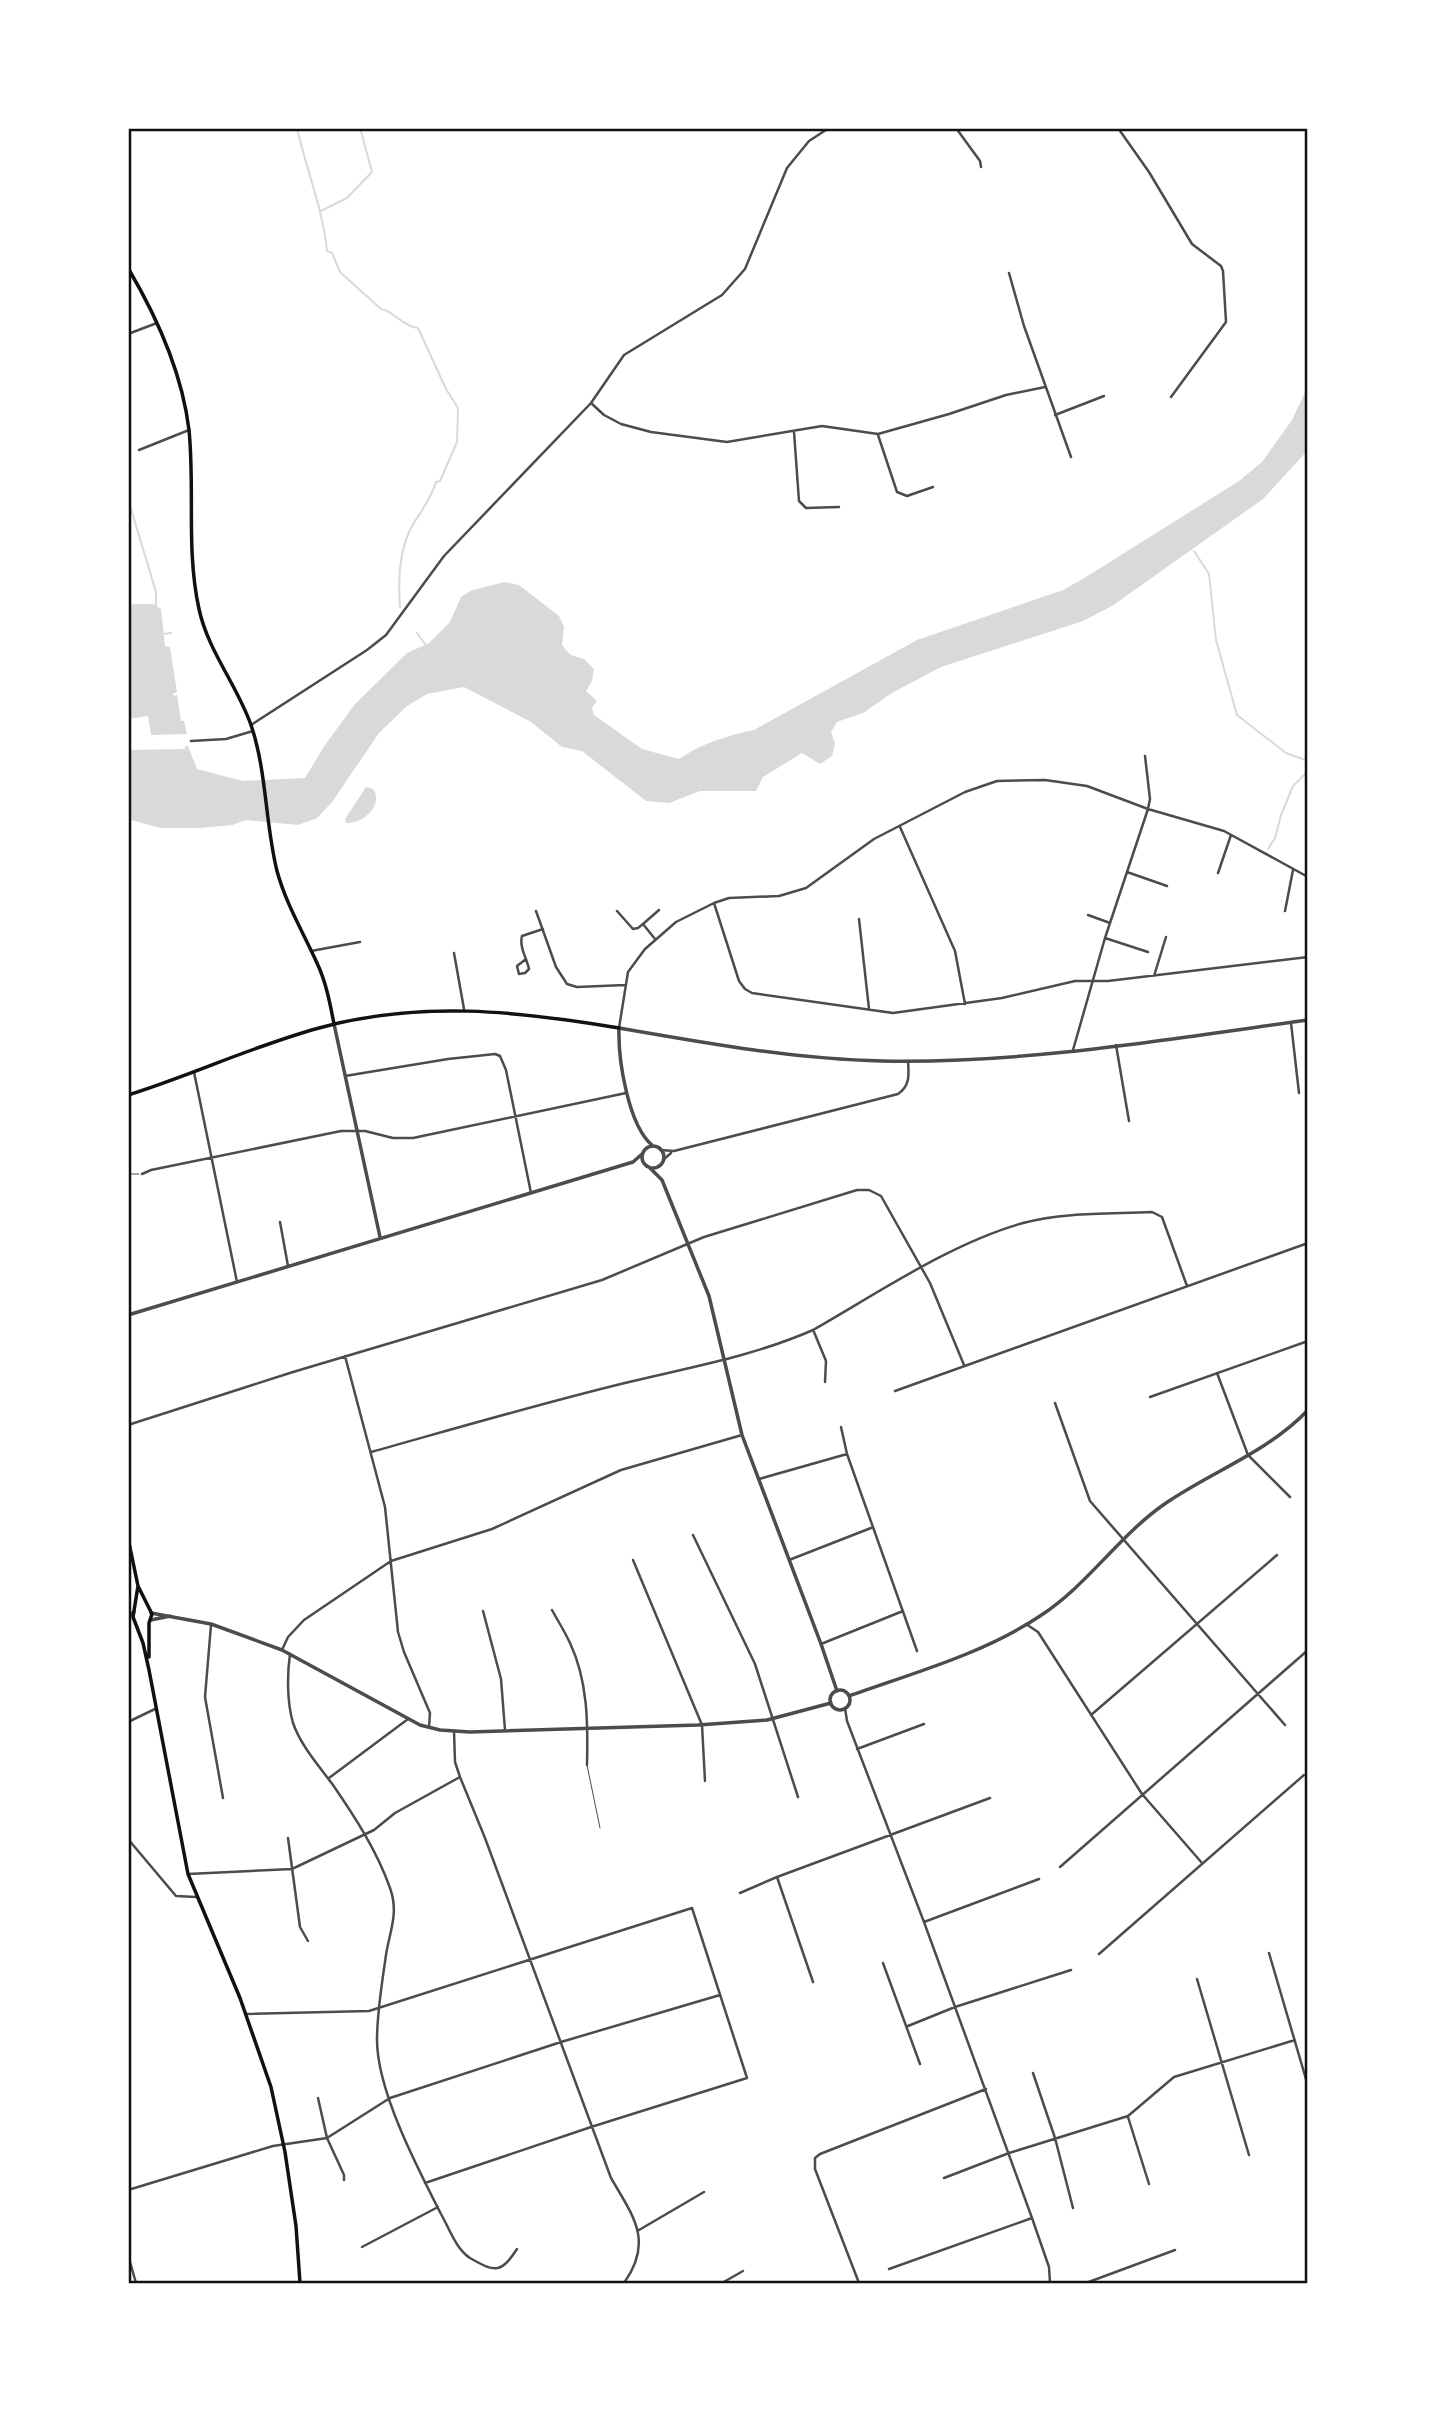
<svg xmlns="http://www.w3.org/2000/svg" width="1436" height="2411" viewBox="0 0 1436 2411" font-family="Commissioner,sans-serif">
<rect width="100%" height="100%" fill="#fff"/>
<path fill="#d9d9d9" d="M1308,386V450L1263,499L1112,606L1083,621L941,667L892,693L863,713L837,722L831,732L835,744L832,756L820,764L802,753L763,777L756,791H700L669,803L646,801L582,751L562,747L531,722L464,687L427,694L407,706L379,733L332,802L317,818L298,825L247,820L232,825L199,828H160L128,819V750L185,749V746H188L197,769L243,781L305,778L325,745L355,704L407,653L429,643L450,622L461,597L470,591L504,582L519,585L559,616L564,627L562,645L564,648L571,655L584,659L594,669L592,681L586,691L597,701L592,708L594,715L642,749L679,759C700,744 729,735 754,730L917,640L1063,590L1086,577L1239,481L1262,462L1292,420Z
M133,604H153L161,609L165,646L170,647L177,692L173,694L174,696L177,695L181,721H184L187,734L151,735L148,716L128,719V607Z
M366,787L373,789C384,805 363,824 346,823L345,819Z"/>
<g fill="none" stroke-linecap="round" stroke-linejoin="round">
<path stroke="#d9d9d9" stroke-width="2" d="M297,128C306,169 323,209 327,251L332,253L340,272L381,309C394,311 402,326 418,328L446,389L458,408L457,442L440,481L436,482C431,499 421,511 412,526C399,550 398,581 400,607
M321,211L347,198L372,172L360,128
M128,499L156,592V606
M1194,551L1209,574L1216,640L1237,715L1286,753L1308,761
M417,633L425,644
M164,634L171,633
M1268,849L1275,838L1281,815L1293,786L1308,771"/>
<path stroke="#4c4c4c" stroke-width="1" d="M128,1174H139
M587,1765L600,1828"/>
<path stroke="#4c4c4c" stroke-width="2.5" d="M956,128L980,161L981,167
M1118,128L1149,172L1192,244L1221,266L1223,271L1226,322L1171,397
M1009,273L1024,326L1071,457
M128,334L157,323
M591,403L604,415L621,424L651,432L727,442L822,426L878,434L949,414L1006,395L1045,387
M1055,415L1104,396
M794,432L799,501L806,508L839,507
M878,435L897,492L907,496L933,487
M139,450L189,430
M251,725L367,650L386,635L444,556L591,403L624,355L722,295L745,269L787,168L809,141L829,128
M191,741L226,739L253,731
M900,827L955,951L965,1004
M1127,872L1167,886
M1218,873L1231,835
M714,903L739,981L745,989L752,993L893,1013L1002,998L1075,981H1108L1308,957
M536,911L556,967L567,984L577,987L625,985
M617,911L633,929L638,928L643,924L655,939
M1285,911L1293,870
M1088,915L1110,923
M859,919L869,1009
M643,924L659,910
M1105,938L1148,952
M311,951L360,942
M454,953L464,1009
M526,959L517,966L519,974L525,973L529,969C527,959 519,947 522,936L543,929
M1154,976L1166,937
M1291,1023L1299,1093
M619,1028L628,972L645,949L676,922L714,903L729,898L779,896L806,888L874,839L965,792L997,781L1045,780L1087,786L1148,809L1224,831L1308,877
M1116,1045L1129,1121
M1073,1050L1105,938L1148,809L1150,799L1145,756
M194,1072L237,1282
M345,1076L448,1059L495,1054L500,1056L506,1070L531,1193
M660,1150L674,1151L898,1094C910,1086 909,1075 908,1061
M663,1160L671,1153
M142,1174L151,1170L341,1131H365L393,1138H413L626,1093
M280,1222L288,1266
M814,1332L826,1361L825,1382
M345,1356L385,1507L398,1632L404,1652L430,1713L429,1727
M1217,1373L1248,1455L1290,1497
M895,1391L1308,1243
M1150,1397L1308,1341
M1055,1403L1090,1501L1285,1725
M128,1425L293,1372L602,1280L704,1237L857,1190H869L881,1196L930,1283L964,1365
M841,1427L847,1454L917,1651
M371,1452C457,1428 542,1403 629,1382C691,1367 754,1356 813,1330C878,1293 951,1243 1023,1223C1064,1212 1110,1214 1152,1212L1162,1217L1187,1286
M759,1479L847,1454
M693,1535L755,1664L798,1797
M633,1560L702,1725L705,1781
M789,1560L871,1528
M552,1610C558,1621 565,1632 570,1643C588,1681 588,1724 587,1765
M483,1611L501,1679L505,1730
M1026,1624L1038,1632L1142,1794L1202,1863
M211,1625L205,1697L223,1798
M821,1644L903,1611
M282,1650L288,1637L304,1620L391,1561L492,1529L621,1470L742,1435
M290,1654C287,1675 287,1702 293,1723C301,1746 319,1766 333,1785C355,1817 377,1851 390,1888C399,1913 390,1930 386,1955C382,1983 377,2012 377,2040C377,2091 418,2169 441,2214C449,2228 456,2249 470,2258C496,2273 501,2273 517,2249
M845,1708L847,1721L924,1922L1032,2218L1049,2267L1050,2283
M1091,1715L1277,1555
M128,1722L155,1709
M454,1731L455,1762L460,1777L485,1838L611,2178C633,2216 654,2241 624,2283
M857,1749L924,1724
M329,1778L408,1719
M288,1838L300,1927L308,1941
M128,1839L176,1896L196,1897
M1060,1867L1308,1650
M188,1874L292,1869L374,1830L395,1813L460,1777
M777,1877L813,1982
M740,1893L777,1877L990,1798
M924,1922L1039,1879
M1269,1953L1308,2086
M1099,1954L1304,1775
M883,1963L920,2064
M1197,1979L1249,2155
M246,2014L369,2011L692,1908L747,2078L591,2127L425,2183
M908,2026L955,2007L1071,1970
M1033,2073L1055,2138L1073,2208
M318,2098L327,2138L344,2175V2180
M1128,2117L1149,2184
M944,2178L1009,2153L1128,2116L1174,2077L1295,2040
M128,2190L273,2146L327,2138L390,2098L561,2042L720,1995
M639,2230L704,2192
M362,2247L438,2207
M128,2255L136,2283
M889,2269L1032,2218
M722,2283L743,2271
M859,2283L815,2169V2158L820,2154L986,2089
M1086,2283L1175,2250"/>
<path stroke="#4c4c4c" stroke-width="3.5" d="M334,1024L380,1237
M653,1146C628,1126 618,1059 619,1028C705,1043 794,1059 882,1061C1024,1064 1168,1039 1308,1020
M642 1157a11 11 0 1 1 22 0a11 11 0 1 1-22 0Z
M649,1167L662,1180L709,1296L742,1435L821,1644L837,1691
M128,1315L633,1162L642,1154
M151,1613L211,1624L282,1650L420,1725L440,1730L470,1732L698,1725L767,1720L831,1703
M128,1616L134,1612
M151,1620L170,1616
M830 1700a10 10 0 1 1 20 0a10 10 0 1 1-20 0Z
M849,1696C913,1673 983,1654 1040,1616C1088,1585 1119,1535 1166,1503C1213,1471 1268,1452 1308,1410"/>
<path stroke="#111" stroke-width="3.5" d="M128,268C157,317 182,372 189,430C195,490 186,550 199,609C208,651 237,685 251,725C267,772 265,823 277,871C286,904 303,932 317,963C326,982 330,1003 334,1024
M128,1095C192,1075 253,1046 319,1028C420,1000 517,1011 619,1028
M128,1538L138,1586L152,1614L149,1623V1657
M138,1586L133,1617L143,1643L149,1670L188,1874L240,1998L271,2087L285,2152L296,2226L300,2283"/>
</g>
<rect width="1436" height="2411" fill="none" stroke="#ffffff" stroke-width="259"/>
<rect x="130" y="130" width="1176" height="2152" fill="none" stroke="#111" stroke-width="2.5"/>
</svg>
